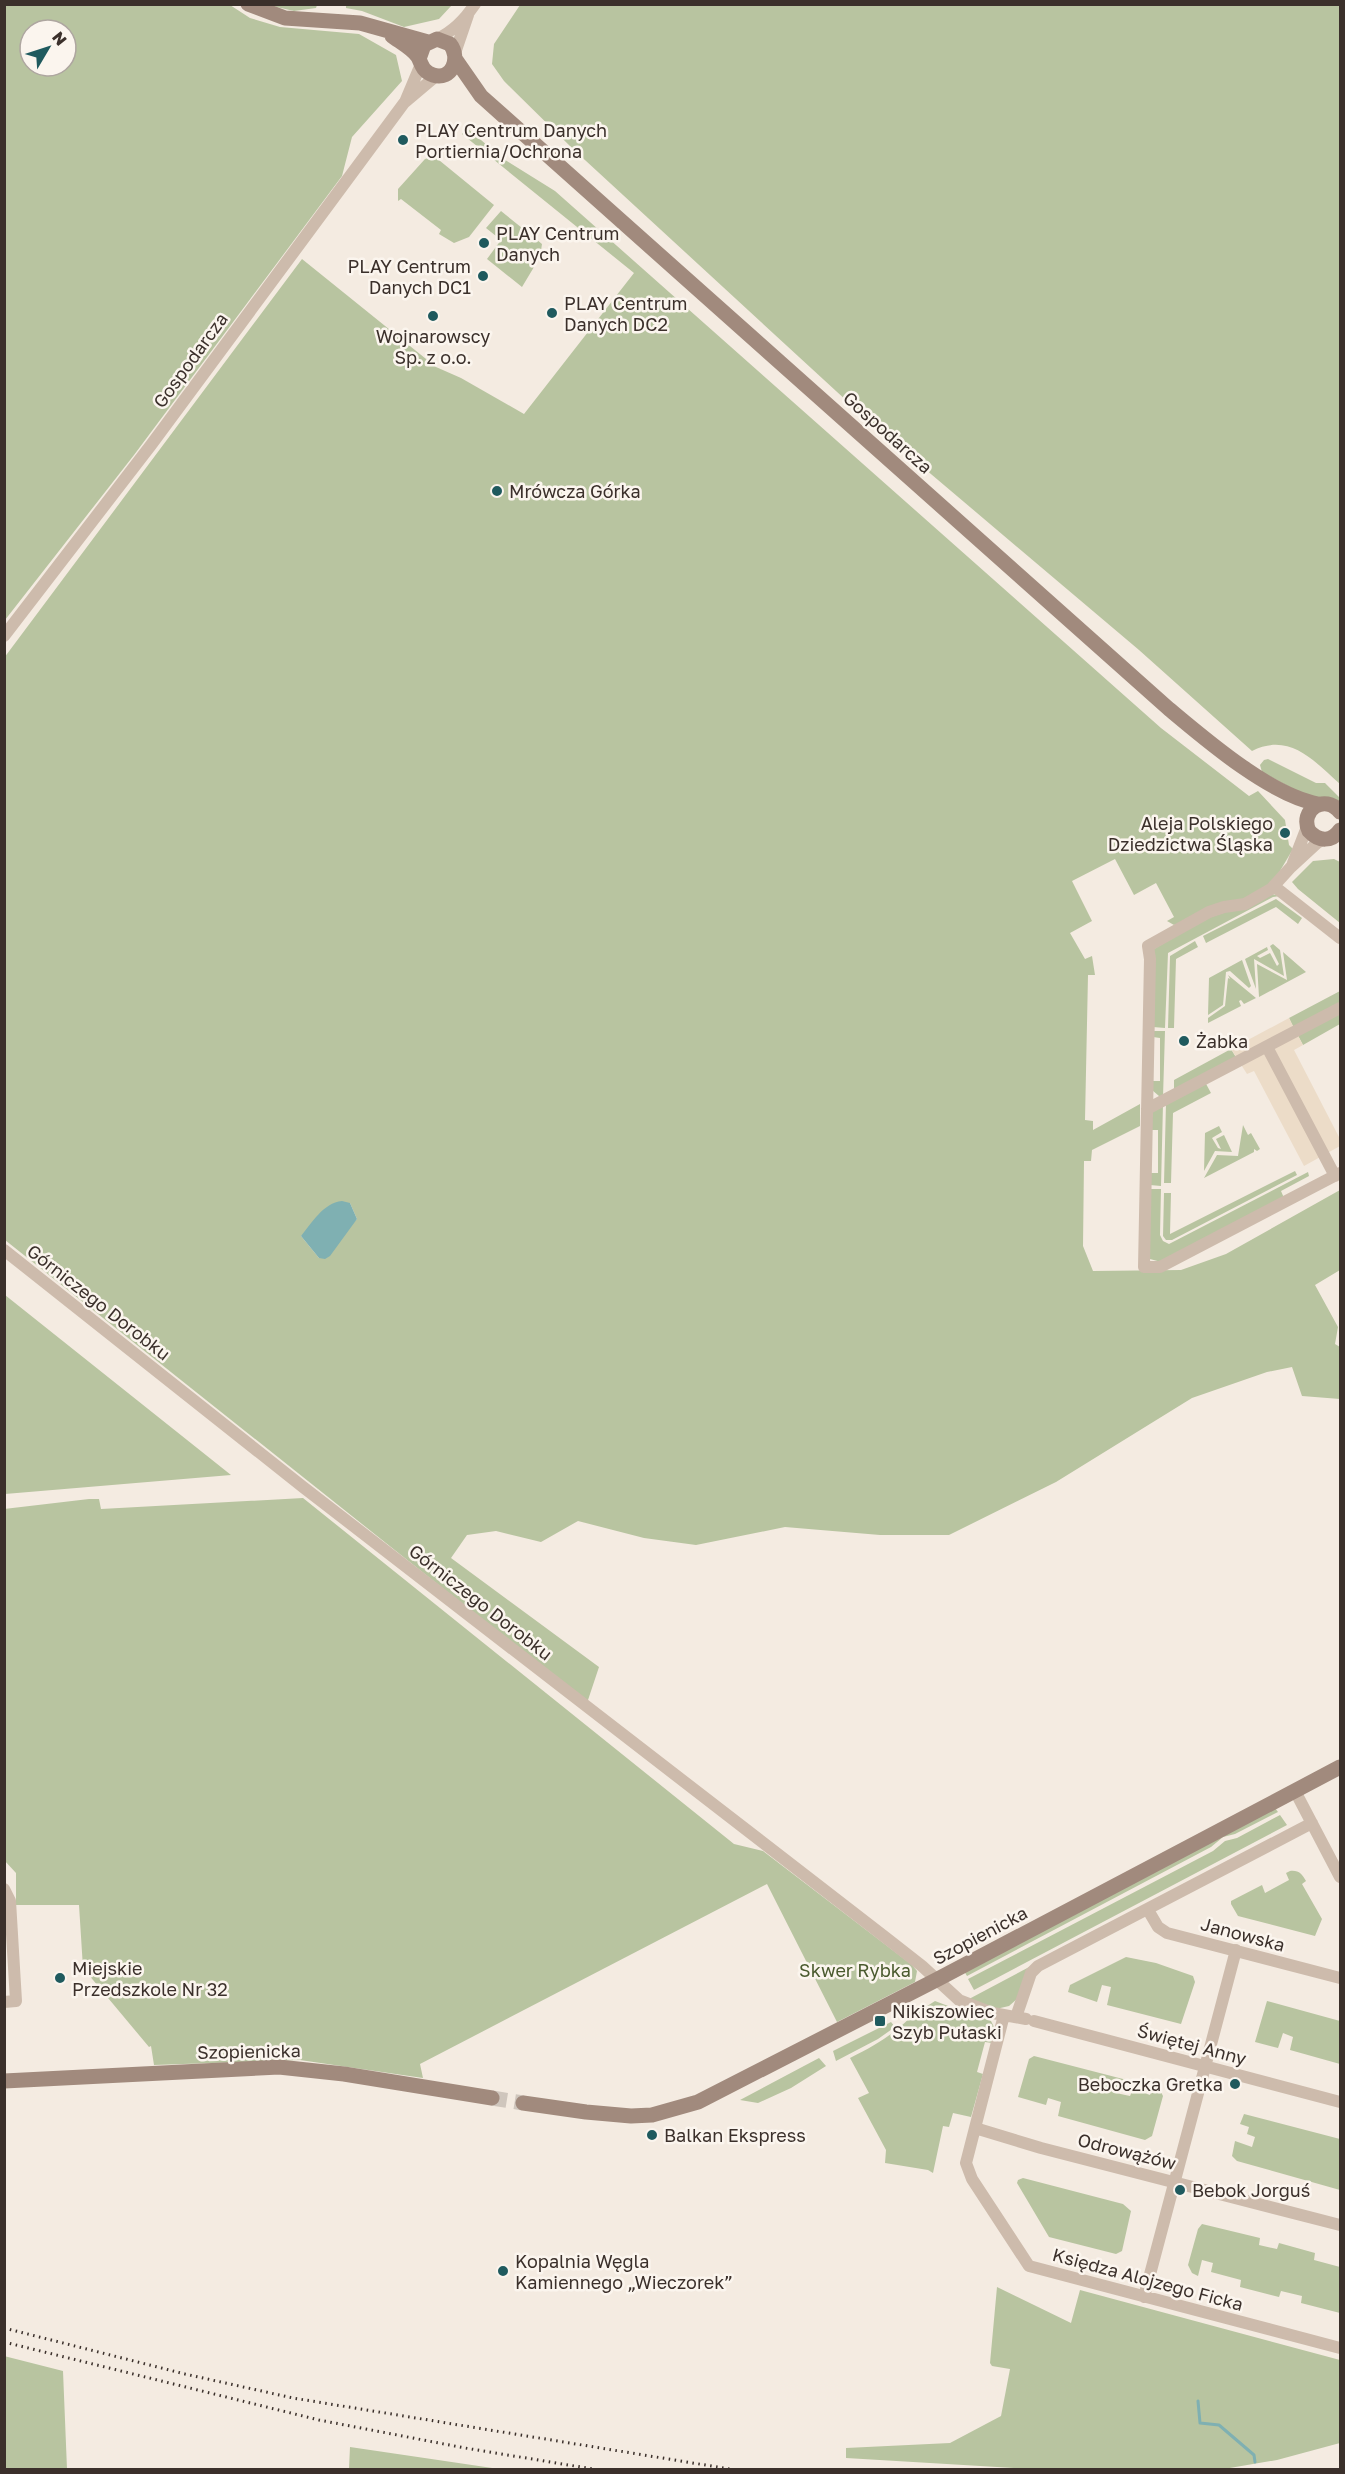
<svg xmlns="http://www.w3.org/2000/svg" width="1345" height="2474" viewBox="0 0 1345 2474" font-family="'Golos Text',sans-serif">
<rect width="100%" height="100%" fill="#f4ebe1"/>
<path fill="#b8c4a0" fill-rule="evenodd" d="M5,5H230L250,18L280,27L359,34L396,55L402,81L352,137L342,176L134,455L5,620ZM30,30H66V66H30Z
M268,5H452L439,19L404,27L362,11L346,8V6L317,5L316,8L294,11Z
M520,5H1340V784C1314,761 1290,732 1252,751L1139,650L873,425L573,149L504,81L492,64L494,44Z
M467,128L502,158L555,191L1161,728L1249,796L1258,791L1285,820L1289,845L1293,849L1274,881L1246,899L1174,925L1167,921L1174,917L1156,883L1134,895L1115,859L1072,881L1092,921L1070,933L1085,959L1092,956L1095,975H1088L1085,1120L1093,1121V1130L1140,1104V1126L1092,1150L1091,1161H1084L1083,1246L1093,1271L1181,1270L1226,1254L1340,1190V1270L1315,1285L1338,1327L1335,1344L1340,1347V1399L1302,1396L1292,1367L1267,1372L1192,1398L1056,1482L949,1535H880L785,1527L696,1545L644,1538L578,1521L541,1542L496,1531L467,1535L451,1558L599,1667L587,1703L5,1240L4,658L302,259L436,367L461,378L524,414L634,273L462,134ZM350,1203L357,1219L319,1258L301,1236Z
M434,156L494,205L469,237L454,243L439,234L441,230L401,199L398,201V189L425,159Z
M501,211L542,244L540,257L522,287L487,259L501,240L486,228Z
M1268,759L1316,783H1325L1340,798V805L1308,797L1262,772L1260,765L1264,760Z
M1334,859L1340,862V923L1298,889L1292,882L1313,861Z
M1272,894L1280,896L1273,897L1168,953L1165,1028L1153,1027L1154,949L1212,915Z
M1276,899L1302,918L1298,924L1276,907L1206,943L1203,936Z
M1195,941L1198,947L1176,959L1174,1028H1168L1170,956Z
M1273,944L1280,950L1284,976L1254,959L1256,989L1245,959L1267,947L1268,950L1257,956L1260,958L1270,953L1277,966L1279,964L1270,946Z
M1283,952L1306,972L1259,997L1257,964L1287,980Z
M1242,960L1251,986L1249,988L1230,971L1226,972L1223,1005L1208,1015L1209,978Z
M1228,975L1256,998L1244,1004L1241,1000L1239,1001L1241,1006L1208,1023V1018L1225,1006L1228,978L1230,979Z
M1340,991V1005L1294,1029L1289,1018Z
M1340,1011V1024L1303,1045L1297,1034Z
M1153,1031H1165L1163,1097L1159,1096L1152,1090V1081H1160V1038L1153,1037Z
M1231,1049L1237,1059L1174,1092V1080Z
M1205,1082L1211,1093L1173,1113L1171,1183H1164L1166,1103Z
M1163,1104L1161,1186L1150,1185V1173H1158V1130H1150L1153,1111Z
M1243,1125L1248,1135L1251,1133L1260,1149L1257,1151L1254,1149V1152L1204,1178L1217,1155L1238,1156Z
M1219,1126L1222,1132L1212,1138L1218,1148L1221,1149L1216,1139L1224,1135L1232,1152L1215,1151L1204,1171L1205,1133Z
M1295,1171L1297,1175L1172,1240H1166L1163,1236L1164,1193H1171L1170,1234Z
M1308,1172L1309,1176L1281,1191L1284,1198L1161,1262L1150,1259V1189H1161L1160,1235L1163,1241L1169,1244Z
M5,1295L231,1475L5,1494Z
M303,1498L734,1844L763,1851L912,1965L917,1971L915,1982L837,2022L767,1884L420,2064L423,2078L300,2060L154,2065L151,2046L149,2047L83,1968L79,1905H16V1873L4,1860V1509L89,1499H99L101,1509Z
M1275,1808L1278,1812L1235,1834L1223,1837L1211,1847L967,1976L964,1971Z
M1280,1815L1287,1825L974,1990L968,1979L1213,1851L1225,1841L1237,1838Z
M1290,1871C1299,1870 1302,1874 1306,1881L1302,1884L1322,1919L1315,1936L1238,1916L1231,1904V1901L1262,1885L1265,1893L1289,1880L1286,1873Z
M1146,1905L1035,1965L1017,1999L1009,2006L996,2009L969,1999Z
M1126,1957L1156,1963L1193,1976L1195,1982L1181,2024L1107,2005L1111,1987L1102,1985L1097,2002L1068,1992L1070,1985Z
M935,2001L964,2012L978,2013L991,2021L995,2029L992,2043L985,2042L977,2072L983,2074L971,2117L953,2113L949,2127L943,2126L933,2173L928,2170L885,2163L886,2150L858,2098L869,2093L850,2058C878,2044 898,2032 918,2009L921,2010Z
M1267,2001L1340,2021V2064L1290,2050L1293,2037L1283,2033L1278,2048L1255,2042Z
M891,2022L895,2027L878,2039L836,2061L833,2051Z
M1034,2056L1123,2079L1124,2080L1123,2087L1118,2085L1116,2093L1130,2096L1133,2089L1150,2095L1152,2089L1160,2090L1163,2096L1152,2136L1145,2140L1058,2116L1061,2102L1048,2098L1046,2105L1018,2097L1029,2059Z
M819,2058L826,2066L791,2088L758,2103L740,2100Z
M1244,2114L1340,2139V2190L1237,2161L1232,2156L1235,2141L1252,2147L1255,2137L1247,2134L1249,2127L1240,2124Z
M1023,2178L1123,2204L1131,2211L1122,2251L1116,2254L1049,2237L1017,2183L1018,2180Z
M1202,2224L1260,2238L1259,2245L1277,2249L1279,2243L1315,2253L1314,2260L1340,2267V2313L1301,2303L1302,2296L1281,2291L1279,2297L1240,2287L1241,2280L1211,2272L1213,2263L1202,2260L1198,2276L1192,2273L1188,2265L1198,2229Z
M997,2287L1071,2323L1080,2290L1340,2360V2443L1277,2460L1218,2470L1029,2469L846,2458V2448L950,2443L1001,2416L1010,2369L992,2366L990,2363Z
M4,2356L63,2371L67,2469H5Z
M350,2447L499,2469H349Z"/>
<path fill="#ecdcc8" d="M1289,1018L1303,1045L1294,1050L1340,1139V1146L1304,1166L1254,1071L1247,1074L1231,1049Z"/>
<path fill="#7fb0b2" d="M342,1201L350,1203L357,1219L330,1256L325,1259L319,1258L301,1236C312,1223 323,1203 342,1201Z"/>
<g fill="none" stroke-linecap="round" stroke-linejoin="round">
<path stroke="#7fb0b2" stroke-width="3" d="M1198,2401L1200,2423L1219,2425L1254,2455L1255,2462"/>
<path stroke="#cfc6bd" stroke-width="15" stroke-dasharray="15 8" stroke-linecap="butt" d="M492,2098L523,2103"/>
<path stroke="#cdbbac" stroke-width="12" d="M437,39C452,32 466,18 475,4
M455,53L468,15
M405,102L421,64
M4,636L151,445L404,103L436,76
M1325,839L1317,843L1291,867L1271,889L1245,904L1224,907L1209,912L1148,946L1150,959L1144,1267H1160L1340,1173
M1293,863L1307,827
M1275,887L1340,938
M1267,1047L1335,1176
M1147,1109L1340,1008
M4,1250L303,1487L885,1937L922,1966L959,2000L993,2013L1026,2019
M1295,1791L1340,1877
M4,1889L10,1901L16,2001L4,2002
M1148,1910L1158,1927L1167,1933L1340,1978
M1004,2015L966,2163L972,2179L1029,2266L1340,2348
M1016,2017L1031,1973L1038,1966L1312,1823
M1034,2021L1340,2102
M975,2128L1041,2148L1340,2225
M1144,2297L1236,1950"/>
<path stroke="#a18a7d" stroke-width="15" d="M248,4L285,18L360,23L428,42
M392,36C400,42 413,49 418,57C422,65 423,72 433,75C452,81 461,58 450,44L437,39L424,45L419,59
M456,60L481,96L1169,709C1206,740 1270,795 1318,804
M1340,812C1325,793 1299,810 1309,831C1319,842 1332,842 1340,830
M4,2081L279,2067L344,2074L492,2098
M523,2103L586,2112L631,2116L652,2115L698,2102L938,1979L1340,1767"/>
<path stroke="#3b302b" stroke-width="3" stroke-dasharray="1.5 4.5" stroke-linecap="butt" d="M4,2328L185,2374L293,2398L736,2470
M4,2342L319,2420L465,2448L599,2470"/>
</g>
<g fill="#1f5a5e" stroke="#fbf5ee" stroke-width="2">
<circle cx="403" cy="140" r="6"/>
<circle cx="484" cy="243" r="6"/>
<circle cx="483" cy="276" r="6"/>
<circle cx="552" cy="313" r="6"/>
<circle cx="433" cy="316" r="6"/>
<circle cx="497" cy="491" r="6"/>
<circle cx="1285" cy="833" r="6"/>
<circle cx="1184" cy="1041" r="6"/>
<circle cx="60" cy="1978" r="6"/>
<rect x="874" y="2015" width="12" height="12" rx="3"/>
<circle cx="1235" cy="2084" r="6"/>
<circle cx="652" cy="2135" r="6"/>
<circle cx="1180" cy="2190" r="6"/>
<circle cx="503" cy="2271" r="6"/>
</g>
<g text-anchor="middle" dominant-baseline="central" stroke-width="5" stroke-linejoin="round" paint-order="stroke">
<g font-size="18" fill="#3b302b" stroke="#fbf5ee" text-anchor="start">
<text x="415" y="130">PLAY Centrum Danych<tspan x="415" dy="21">Portiernia/Ochrona</tspan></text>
<text x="496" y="233">PLAY Centrum<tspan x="496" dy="21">Danych</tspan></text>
<text x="471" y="266" text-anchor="end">PLAY Centrum<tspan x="471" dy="21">Danych DC1</tspan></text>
<text x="564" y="303">PLAY Centrum<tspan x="564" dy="21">Danych DC2</tspan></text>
<text x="433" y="336" text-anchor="middle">Wojnarowscy<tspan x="433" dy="21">Sp. z o.o.</tspan></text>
<text x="509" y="491">Mrówcza Górka</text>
<text x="1273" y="823" text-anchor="end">Aleja Polskiego<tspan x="1273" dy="21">Dziedzictwa Śląska</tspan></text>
<text x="1196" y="1041">Żabka</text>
<text x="72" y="1968">Miejskie<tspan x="72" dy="21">Przedszkole Nr 32</tspan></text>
<text x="892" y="2011">Nikiszowiec<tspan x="892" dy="21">Szyb Pułaski</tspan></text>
<text x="1223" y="2084" text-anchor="end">Beboczka Gretka</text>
<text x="664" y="2135">Balkan Ekspress</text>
<text x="1192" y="2190">Bebok Jorguś</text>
<text x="515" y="2261">Kopalnia Węgla<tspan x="515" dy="21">Kamiennego „Wieczorek”</tspan></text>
</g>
<g font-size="18" fill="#3b302b" stroke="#fbf5ee">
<text transform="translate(190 360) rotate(-54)">Gospodarcza</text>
<text transform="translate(888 432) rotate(42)">Gospodarcza</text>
<text transform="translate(99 1302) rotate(38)">Górniczego Dorobku</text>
<text transform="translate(481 1602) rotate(38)">Górniczego Dorobku</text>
<text transform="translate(1243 1934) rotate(15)">Janowska</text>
<text transform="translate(980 1935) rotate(-28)">Szopienicka</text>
<text transform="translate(1192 2044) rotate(15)">Świętej Anny</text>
<text transform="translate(249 2051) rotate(-1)">Szopienicka</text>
<text transform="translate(1127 2151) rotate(14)">Odrowążów</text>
<text transform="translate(1148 2279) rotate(15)">Księdza Alojzego Ficka</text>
</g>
<g font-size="18" fill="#4a5a2e" stroke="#fbf5ee">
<text x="855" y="1970">Skwer Rybka</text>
</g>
</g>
<rect width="1345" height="2474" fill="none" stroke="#3b302b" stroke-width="12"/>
<g transform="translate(48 48) rotate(51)"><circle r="28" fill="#fbf5ee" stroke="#aea6a0" stroke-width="1.5"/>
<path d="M0-4.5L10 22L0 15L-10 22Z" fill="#1f5a5e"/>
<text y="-9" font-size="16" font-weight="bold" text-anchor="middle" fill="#3b302b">N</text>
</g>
</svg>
